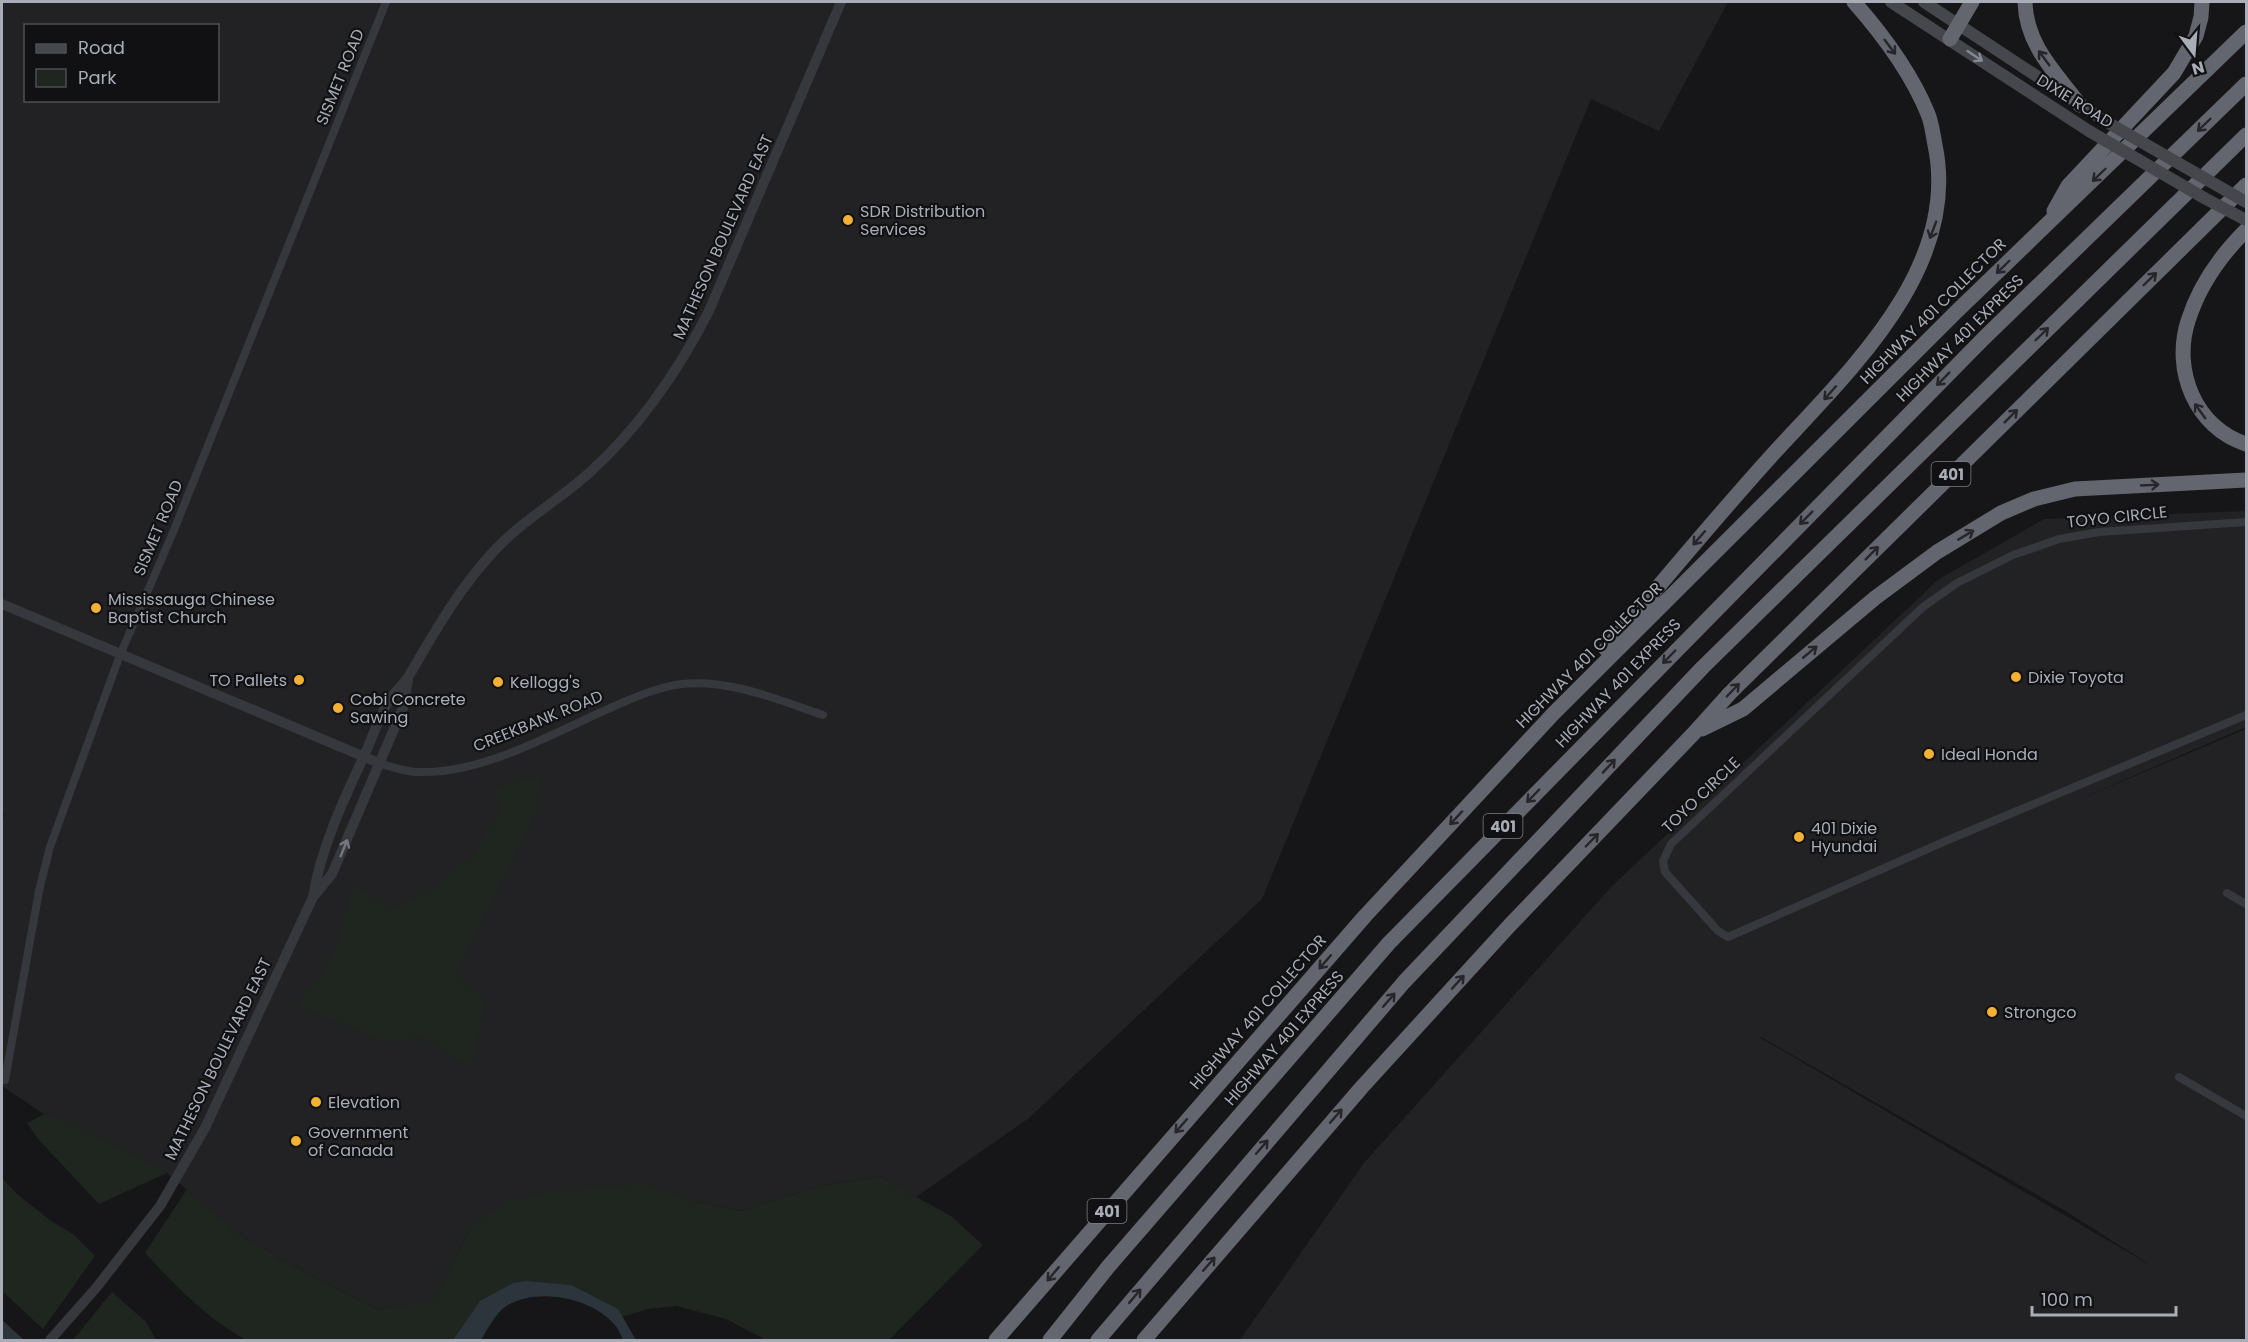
<svg xmlns="http://www.w3.org/2000/svg" width="2248" height="1342" viewBox="0 0 2248 1342" font-family="Poppins,sans-serif">
<rect width="100%" height="100%" fill="#161618"/>
<path fill="#222225" fill-rule="evenodd" d="M2,2H1728L1659,131L1591,99L1262,899L1029,1118L916,1197L880,1177L823,1185L742,1211L693,1201L471,1227L433,1302L378,1310L279,1258L241,1235L167,1173L71,1123L44,1114L2,1086V825L4,814L2,813ZM26,26H218V100H26Z
M2246,511V727L2078,800L2246,729V1340H1240L1364,1163L1612,886L1939,579L2044,519ZM1759,1036L2067,1212L2155,1268L1759,1037Z"/>
<path fill="#1e261f" d="M541,775L536,816L456,973L486,1000L472,1067L421,1038L385,1042L297,1005L322,974L339,940L352,886L395,909L437,884L475,851L500,810L494,787Z
M44,1114L71,1122L167,1173L99,1204L39,1140L27,1123Z
M880,1177L951,1216L983,1245L889,1340H766L726,1319L676,1306L648,1309L615,1319L571,1285L480,1301L453,1340H246C206,1318 176,1286 145,1253L187,1189L241,1235L279,1258L378,1310L433,1301L471,1227L504,1201L558,1191L642,1184L693,1201L742,1211L823,1185Z
M2,1178L17,1194L51,1221L73,1234L95,1256L43,1329L2,1291Z
M112,1292L146,1322L156,1340H73Z"/>
<path fill="#2c353c" d="M526,1281L571,1285L618,1309L636,1340H623C612,1301 538,1283 505,1307C495,1314 487,1330 481,1340H453L480,1301L513,1283Z
M2,1320L24,1340H2Z"/>
<g fill="none" stroke-linecap="round" stroke-linejoin="round">
<path stroke="#37383d" stroke-width="8" d="M2246,522L2099,532L2059,539L2013,555L1957,583L1923,607L1671,844L1663,861L1665,872L1718,931L1728,937L1948,840L2246,715
M379,763C392,767 406,772 419,772C483,774 551,734 608,709C631,699 657,687 682,684C731,679 778,700 823,715
M2227,893L2246,904
M2179,1077L2246,1116
M5,1080L39,891L50,847L120,655L174,530L386,2"/>
<path stroke="#37383d" stroke-width="10" d="M2,604L379,763
M313,897L332,874L403,708L408,680
M50,1340L96,1288L160,1206L205,1128L313,897C321,848 343,801 364,756C372,739 378,719 388,702C394,692 404,684 410,674C435,631 460,587 495,550C523,520 559,500 589,473C639,428 677,373 708,313L841,2"/>
<path stroke="#45474d" stroke-width="12" d="M1891,2L2089,131
M1924,2L2105,121"/>
<path stroke="#63666e" stroke-width="15" d="M2025,2C2026,45 2055,72 2080,105
M1950,39L1972,2
M2054,211L2068,186L2174,73L2196,36L2201,17L2202,2
M2246,230C2220,256 2199,286 2188,321C2172,371 2196,428 2246,444
M1606,649C1661,583 1716,517 1774,453C1849,371 1961,268 1935,145C1933,135 1932,124 1928,114C1911,72 1884,36 1854,2
M1702,729L1743,709L1875,598L1937,552L2001,513L2034,499L2075,489L2246,480
M996,1340L1365,916L1553,714L1955,313L2246,32
M1050,1340L1108,1267L1389,943L1984,338L2246,84
M1098,1340L1404,982L1703,667L2246,135
M1144,1340L1362,1087L1510,925L1694,733L1730,693L2246,185"/>
<path stroke="#45474d" stroke-width="12" d="M2105,121L2246,202
M2089,131L2206,199L2246,220"/>
</g>
<defs><path id="oneway-shaft" d="M-6 0H5M1.5-3L5.5 0L1.5 3" fill="none" stroke-width="1.6" stroke-linecap="round" stroke-linejoin="round" transform="scale(1.5)"/></defs>
<g stroke="#26262a">
<use href="#oneway-shaft" transform="translate(1890 47) rotate(53)"/>
<use href="#oneway-shaft" transform="translate(2044 58) rotate(-127)"/>
<use href="#oneway-shaft" transform="translate(2204 125) rotate(136)"/>
<use href="#oneway-shaft" transform="translate(2099 175) rotate(136)"/>
<use href="#oneway-shaft" transform="translate(1933 230) rotate(111)"/>
<use href="#oneway-shaft" transform="translate(2003 267) rotate(136)"/>
<use href="#oneway-shaft" transform="translate(2150 279) rotate(-44)"/>
<use href="#oneway-shaft" transform="translate(2042 334) rotate(-44)"/>
<use href="#oneway-shaft" transform="translate(1943 379) rotate(135)"/>
<use href="#oneway-shaft" transform="translate(1830 393) rotate(132)"/>
<use href="#oneway-shaft" transform="translate(2200 411) rotate(-126)"/>
<use href="#oneway-shaft" transform="translate(2011 416) rotate(-45)"/>
<use href="#oneway-shaft" transform="translate(2150 485) rotate(-3)"/>
<use href="#oneway-shaft" transform="translate(1806 518) rotate(135)"/>
<use href="#oneway-shaft" transform="translate(1966 535) rotate(-31)"/>
<use href="#oneway-shaft" transform="translate(1699 538) rotate(131)"/>
<use href="#oneway-shaft" transform="translate(1872 553) rotate(-45)"/>
<use href="#oneway-shaft" transform="translate(1810 652) rotate(-40)"/>
<use href="#oneway-shaft" transform="translate(1669 657) rotate(134)"/>
<use href="#oneway-shaft" transform="translate(1733 690) rotate(-46)"/>
<use href="#oneway-shaft" transform="translate(1609 766) rotate(-47)"/>
<use href="#oneway-shaft" transform="translate(1533 796) rotate(134)"/>
<use href="#oneway-shaft" transform="translate(1456 818) rotate(133)"/>
<use href="#oneway-shaft" transform="translate(1592 840) rotate(-46)"/>
<use href="#oneway-shaft" transform="translate(1325 962) rotate(131)"/>
<use href="#oneway-shaft" transform="translate(1458 982) rotate(-48)"/>
<use href="#oneway-shaft" transform="translate(1389 1000) rotate(-49)"/>
<use href="#oneway-shaft" transform="translate(1336 1116) rotate(-49)"/>
<use href="#oneway-shaft" transform="translate(1181 1126) rotate(131)"/>
<use href="#oneway-shaft" transform="translate(1262 1147) rotate(-49)"/>
<use href="#oneway-shaft" transform="translate(1209 1264) rotate(-49)"/>
<use href="#oneway-shaft" transform="translate(1053 1274) rotate(130)"/>
<use href="#oneway-shaft" transform="translate(1135 1296) rotate(-50)"/>
</g>
<use stroke="#858993" href="#oneway-shaft" transform="translate(1975 56) rotate(34)"/>
<use stroke="#757881" href="#oneway-shaft" transform="translate(344 848) rotate(-68)"/>
<g fill="#f2b134" stroke="#111113" stroke-width="2">
<circle cx="848" cy="220" r="6"/>
<circle cx="96" cy="608" r="6"/>
<circle cx="2016" cy="677" r="6"/>
<circle cx="299" cy="680" r="6"/>
<circle cx="498" cy="682" r="6"/>
<circle cx="338" cy="708" r="6"/>
<circle cx="1929" cy="754" r="6"/>
<circle cx="1799" cy="837" r="6"/>
<circle cx="1992" cy="1012" r="6"/>
<circle cx="316" cy="1102" r="6"/>
<circle cx="296" cy="1141" r="6"/>
</g>
<g text-anchor="middle" dominant-baseline="central" stroke-width="4.5" stroke-linejoin="round" paint-order="stroke">
<g fill="#111113" stroke="#7b7e86" stroke-width="1.5">
<rect x="1931.5" y="462" width="39" height="24" rx="4.5"/>
<rect x="1483.5" y="814" width="39" height="24" rx="4.5"/>
<rect x="1087.5" y="1199" width="39" height="24" rx="4.5"/>
</g>
<g font-size="15" font-weight="bold" fill="#a8adb8">
<text x="1951" y="474">401</text>
<text x="1503" y="826">401</text>
<text x="1107" y="1211">401</text>
</g>
<g font-size="16" fill="#a8adb8" stroke="#111113">
<text transform="translate(340 77) rotate(-68)">SISMET ROAD</text>
<text transform="translate(2075 101) rotate(32)">DIXIE ROAD</text>
<text transform="translate(723 237) rotate(-66)">MATHESON BOULEVARD EAST</text>
<text transform="translate(1933 311) rotate(-45)">HIGHWAY 401 COLLECTOR</text>
<text transform="translate(1960 338) rotate(-45)">HIGHWAY 401 EXPRESS</text>
<text transform="translate(2117 517) rotate(-6)">TOYO CIRCLE</text>
<text transform="translate(158 528) rotate(-67)">SISMET ROAD</text>
<text transform="translate(1589 655) rotate(-45)">HIGHWAY 401 COLLECTOR</text>
<text transform="translate(1618 683) rotate(-46)">HIGHWAY 401 EXPRESS</text>
<text transform="translate(538 721) rotate(-22)">CREEKBANK ROAD</text>
<text transform="translate(1701 795) rotate(-44)">TOYO CIRCLE</text>
<text transform="translate(1258 1012) rotate(-49)">HIGHWAY 401 COLLECTOR</text>
<text transform="translate(1284 1038) rotate(-49)">HIGHWAY 401 EXPRESS</text>
<text transform="translate(218 1059) rotate(-64)">MATHESON BOULEVARD EAST</text>
</g>
<g font-size="16" fill="#a8adb8" stroke="#111113" text-anchor="start">
<text x="860" y="211">SDR Distribution<tspan x="860" dy="18">Services</tspan></text>
<text x="108" y="599">Mississauga Chinese<tspan x="108" dy="18">Baptist Church</tspan></text>
<text x="2028" y="677">Dixie Toyota</text>
<text x="287" y="680" text-anchor="end">TO Pallets</text>
<text x="510" y="682">Kellogg's</text>
<text x="350" y="699">Cobi Concrete<tspan x="350" dy="18">Sawing</tspan></text>
<text x="1941" y="754">Ideal Honda</text>
<text x="1811" y="828">401 Dixie<tspan x="1811" dy="18">Hyundai</tspan></text>
<text x="2004" y="1012">Strongco</text>
<text x="328" y="1102">Elevation</text>
<text x="308" y="1132">Government<tspan x="308" dy="18">of Canada</tspan></text>
</g>
</g>
<rect width="2248" height="1342" fill="none" stroke="#a8adb8" stroke-width="6"/>
<rect x="24" y="24" width="195" height="78" fill="#111113" stroke="#4d4f55" stroke-width="1.5"/>
<rect x="36" y="44" width="30" height="9" fill="#45474d" stroke="#4d4f55" stroke-width="1.5"/>
<text x="78" y="54" font-size="18" fill="#a8adb8">Road</text>
<rect x="36" y="69" width="30" height="18" fill="#1e261f" stroke="#4d4f55" stroke-width="1.5"/>
<text x="78" y="84" font-size="18" fill="#a8adb8">Park</text>
<g transform="translate(2194 54) rotate(164)" stroke="#111113" stroke-width="4.5" paint-order="stroke">
<path d="M0-4.5L10 22L0 15L-10 22Z" fill="#a8adb8"/>
<text y="-9" font-size="16" font-weight="bold" text-anchor="middle" fill="#a8adb8">N</text>
</g>
<path d="M2032 1306v9h144v-9" fill="none" stroke="#a8adb8" stroke-width="3"/>
<text x="2041" y="1306" font-size="18" fill="#a8adb8" stroke="#111113" stroke-width="4.5" paint-order="stroke">100 m</text>
</svg>
